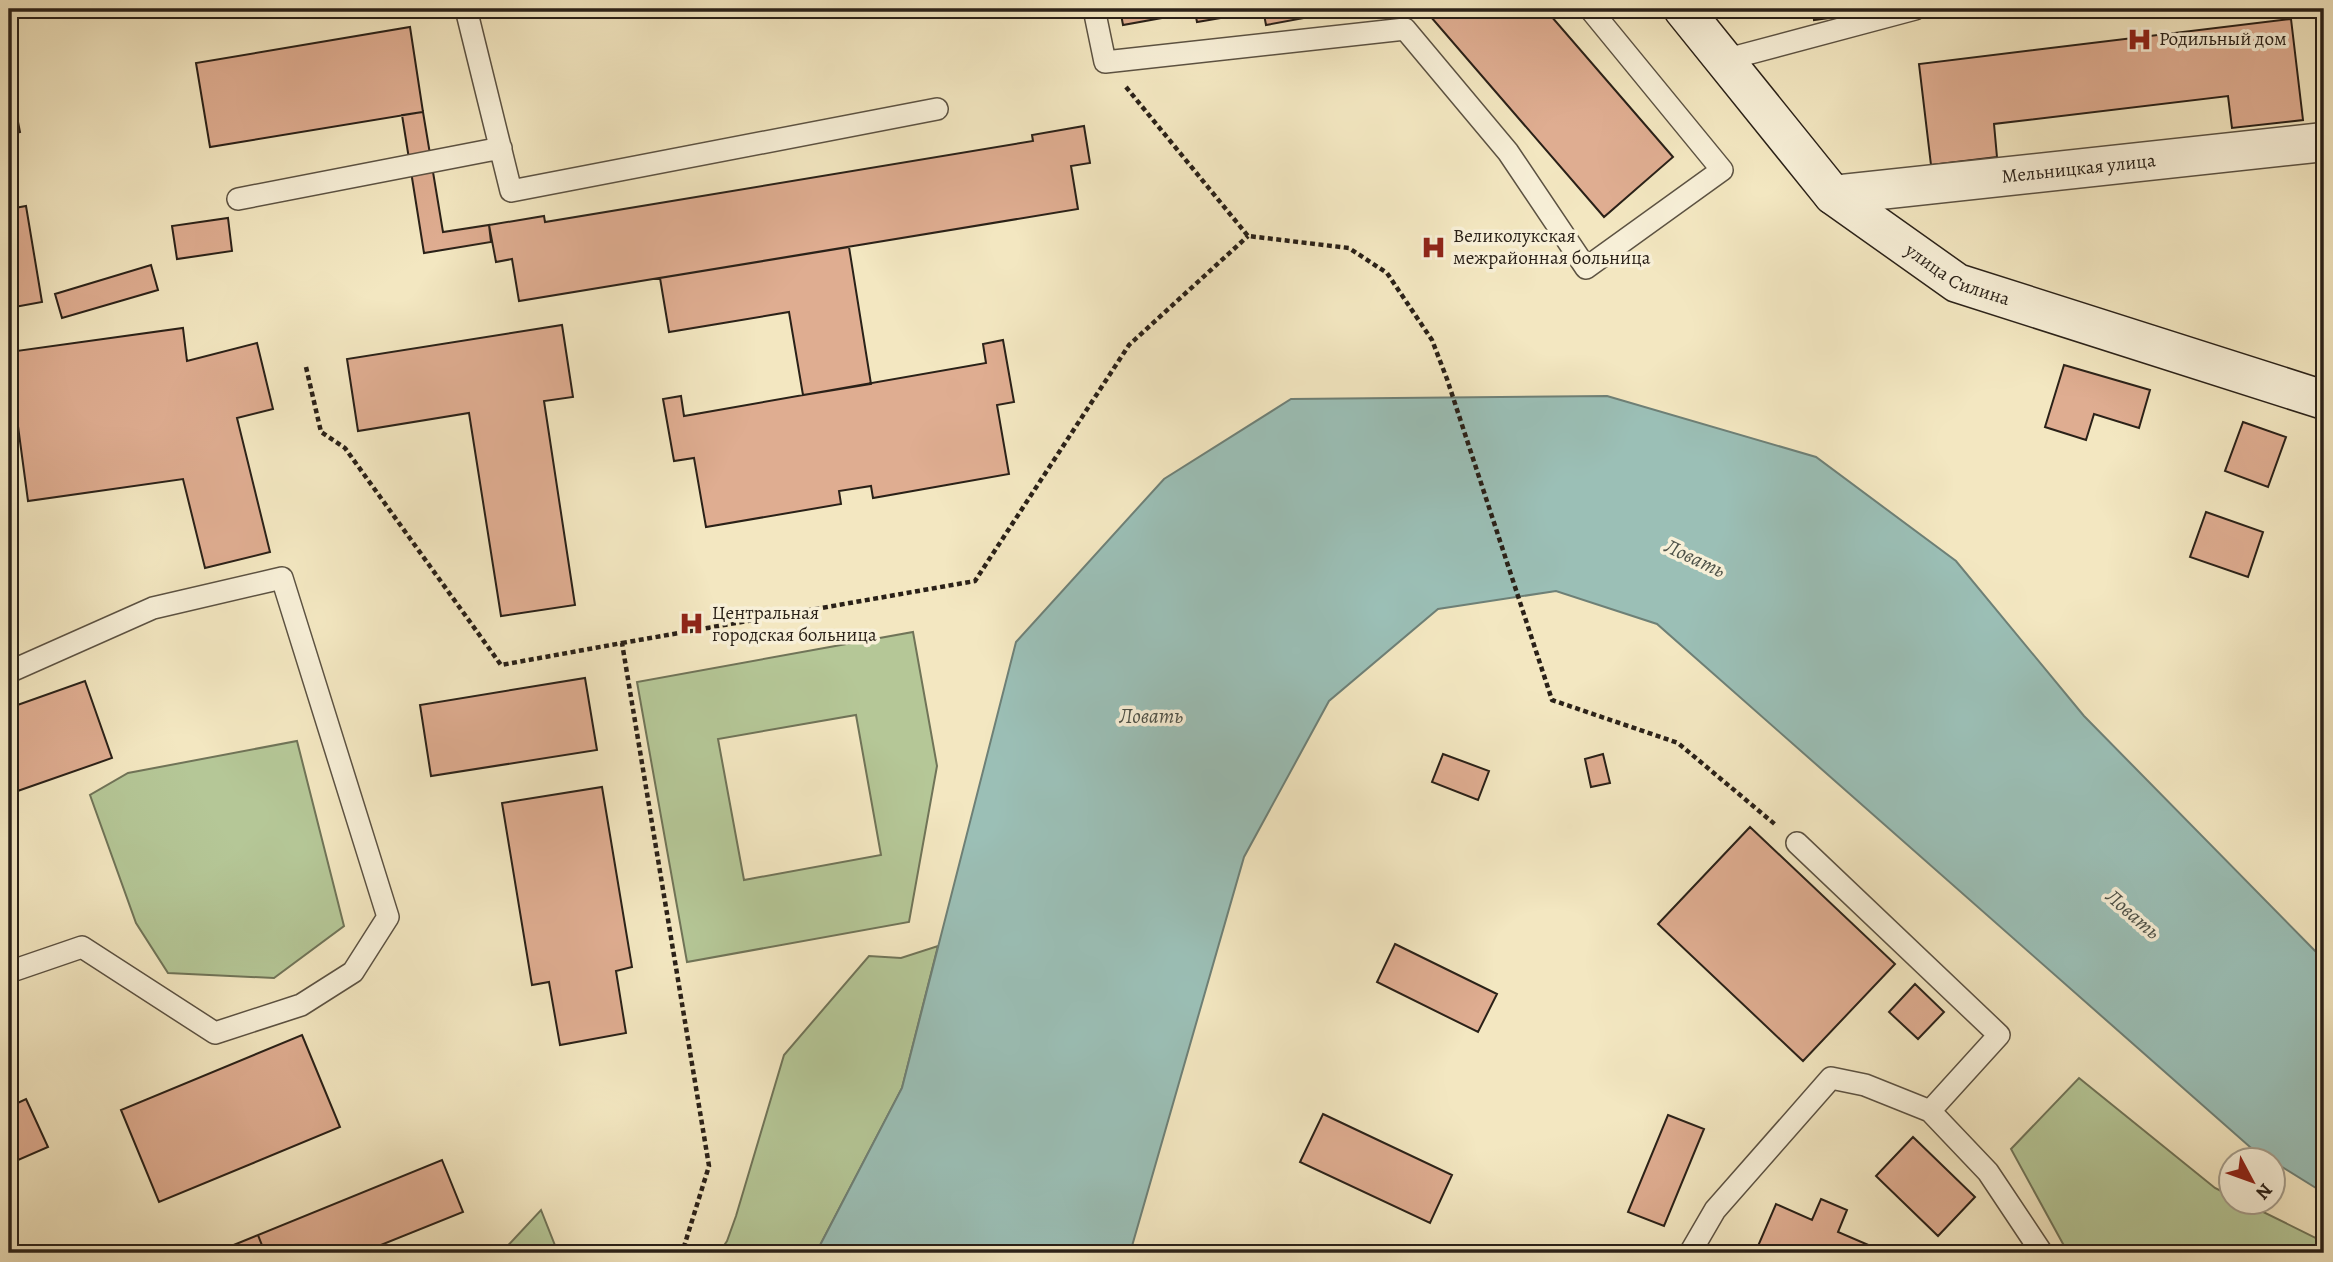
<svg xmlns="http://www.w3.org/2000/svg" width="2333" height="1262" viewBox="0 0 2333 1262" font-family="Alegreya,serif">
<rect width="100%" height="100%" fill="#f3e7c1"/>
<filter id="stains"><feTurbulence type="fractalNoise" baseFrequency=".00286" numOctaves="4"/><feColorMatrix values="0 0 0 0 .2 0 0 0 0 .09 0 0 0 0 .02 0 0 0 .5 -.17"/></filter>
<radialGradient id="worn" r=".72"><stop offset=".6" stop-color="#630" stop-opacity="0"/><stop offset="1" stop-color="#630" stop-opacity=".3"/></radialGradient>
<path fill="#b5c797" stroke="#707458" stroke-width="2" fill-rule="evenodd" d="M913,632L937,766L909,922L687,962L637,682ZM856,715L881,855L744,880L718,739Z
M297,741L344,926L274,978L168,973L136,923L90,795L128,773Z
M938,946L902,1088L816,1253H719L727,1241L736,1216L784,1055L869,956L901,958Z
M2079,1078L2215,1188L2231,1196L2232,1202L2245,1203L2324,1242V1253H2068L2011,1149Z
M541,1210L558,1253H501Z"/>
<path fill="#9bbfb6" stroke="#6e8077" stroke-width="2" d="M1607,396L1816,457L1956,561L2084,716L2324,960V1193L2250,1147L1657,624L1556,591L1438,609L1329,701L1244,857L1130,1253H816L902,1088L1016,642L1164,479L1291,399Z"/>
<path fill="#dfad91" stroke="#2a2118" stroke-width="2" d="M1120,9H1226L1227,17L1197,22L1195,12L1123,25Z
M1263,9H1302L1304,18L1266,25Z
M1424,9H1545L1673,157L1604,217Z
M1813,9H1878L1879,11L1814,20Z
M2291,19L2303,120L2232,128L2228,96L1994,124L1997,157L1931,165L1919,64Z
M410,27L423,112L210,147L196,63Z
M9,76L20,132L9,135Z
M423,112L443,232L489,225L491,242L424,253L402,115Z
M1084,126L1090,163L1071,166L1078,209L519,301L512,259L496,262L489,225L544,216L545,222L1033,141L1032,135Z
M26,206L42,302L9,308V209Z
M228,218L232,251L177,259L172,226Z
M849,247L871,384L803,395L789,312L669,332L660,278Z
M151,265L158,290L62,318L55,294Z
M562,325L573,397L544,401L575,605L501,616L469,413L358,431L347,359Z
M183,328L187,361L257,343L273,409L237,418L270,552L205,568L183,479L28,501L9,359V352Z
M1003,340L1014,402L997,405L1009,474L873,498L871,486L839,491L841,504L706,527L694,458L674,461L663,399L681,396L684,416L986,363L983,344Z
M2064,365L2150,390L2139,428L2094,414L2086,440L2045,427Z
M2243,422L2286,437L2268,487L2225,471Z
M2206,512L2263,532L2248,577L2190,557Z
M585,678L597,750L431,776L420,705Z
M85,681L112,758L9,794V708Z
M1443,754L1489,771L1478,800L1432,782Z
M1603,754L1610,783L1591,787L1585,759Z
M602,787L632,967L616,971L626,1033L560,1045L549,982L532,985L502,803Z
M1750,827L1895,964L1803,1061L1658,924Z
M1395,944L1497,994L1478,1032L1377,982Z
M1915,984L1944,1012L1918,1039L1889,1012Z
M302,1035L340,1127L159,1202L121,1110Z
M26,1099L48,1147L9,1164V1107Z
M1323,1114L1452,1175L1430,1223L1300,1162Z
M1668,1115L1704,1129L1664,1226L1628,1212Z
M1913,1137L1975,1197L1938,1236L1876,1176Z
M442,1160L463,1212L361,1253H265L258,1235Z
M1821,1199L1847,1210L1838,1232L1887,1253H1755L1776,1204L1812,1220Z
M258,1235L265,1253H214Z"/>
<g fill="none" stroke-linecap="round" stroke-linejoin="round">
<defs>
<path id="lane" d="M466,9L511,191L937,109
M1094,9L1105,62L1405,29L1508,152L1586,268L1722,170L1590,9
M1724,60L1915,9
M238,199L501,148
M9,672L153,608L282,578L388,917L353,972L301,1005L215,1033L82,947L9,972
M1797,843L1999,1035L1930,1111
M1690,1253L1715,1210L1831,1078L1865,1085L1930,1111L1988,1172L2042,1253"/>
<g id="street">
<path id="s1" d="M1833,195L2324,142"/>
</g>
<g id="secondary">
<path id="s2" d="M1683,9L1833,195L1957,283L2324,400"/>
</g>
</defs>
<use href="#lane" stroke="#5c5242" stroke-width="24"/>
<use href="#street" stroke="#5c5242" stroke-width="41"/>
<use href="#secondary" stroke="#2a2118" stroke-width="41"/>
<path stroke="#2a2118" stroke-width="4.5" stroke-dasharray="5 3.5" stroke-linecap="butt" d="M1126,87L1248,236L1349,248L1387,273L1432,340L1447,379L1552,700L1678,743L1777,826
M306,367L321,432L345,448L501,665L622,643L709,1166L682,1253
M622,643L975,581L1129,345L1248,236"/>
<use href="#lane" stroke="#f7efd7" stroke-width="21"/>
<use href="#street" stroke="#f7efd7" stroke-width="38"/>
<use href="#secondary" stroke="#f7efd7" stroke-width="38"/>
</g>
<defs>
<symbol id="hospital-bare" viewBox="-9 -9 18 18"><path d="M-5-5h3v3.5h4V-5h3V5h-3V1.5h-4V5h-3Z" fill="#8f2418" stroke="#f7efd7" stroke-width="2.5" paint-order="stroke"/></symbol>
</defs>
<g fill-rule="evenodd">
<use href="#hospital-bare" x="2122" y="22" width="35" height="35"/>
<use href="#hospital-bare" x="1416" y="230" width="35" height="35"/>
<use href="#hospital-bare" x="674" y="606" width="35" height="35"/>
</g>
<g text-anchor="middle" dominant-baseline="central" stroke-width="7" stroke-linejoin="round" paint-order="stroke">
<g font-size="19" fill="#2a2118" stroke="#f7efd7" text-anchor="start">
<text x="2159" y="39">Родильный дом</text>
<text x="1453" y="236">Великолукская<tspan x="1453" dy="22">межрайонная больница</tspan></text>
<text x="712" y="613">Центральная<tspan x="712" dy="22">городская больница</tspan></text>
</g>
<g font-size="19" fill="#2a2118" stroke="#f7efd7">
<text stroke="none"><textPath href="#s1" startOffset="247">Мельницкая улица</textPath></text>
<text stroke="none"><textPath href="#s2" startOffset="388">улица Силина</textPath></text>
</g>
<g font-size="21" font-style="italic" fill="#4c5047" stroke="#f7efd7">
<text transform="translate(1695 558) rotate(25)">Ловать</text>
<text x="1151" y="716">Ловать</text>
<text transform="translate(2133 914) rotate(41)">Ловать</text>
</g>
</g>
<rect width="2333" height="1262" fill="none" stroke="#f3e7c1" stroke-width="35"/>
<rect x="10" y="10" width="2312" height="1241" fill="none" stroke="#2a2118" stroke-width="3.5"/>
<rect x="18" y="18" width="2298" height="1227" fill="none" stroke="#2a2118" stroke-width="2"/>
<g transform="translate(2252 1181) rotate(131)"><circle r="33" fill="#f7efd7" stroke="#a59d8b" stroke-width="2"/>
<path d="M0-5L12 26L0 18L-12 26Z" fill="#8f2418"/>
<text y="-10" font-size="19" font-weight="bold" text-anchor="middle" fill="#2a2118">N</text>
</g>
<rect width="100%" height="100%" filter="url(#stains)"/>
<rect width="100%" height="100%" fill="url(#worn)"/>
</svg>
